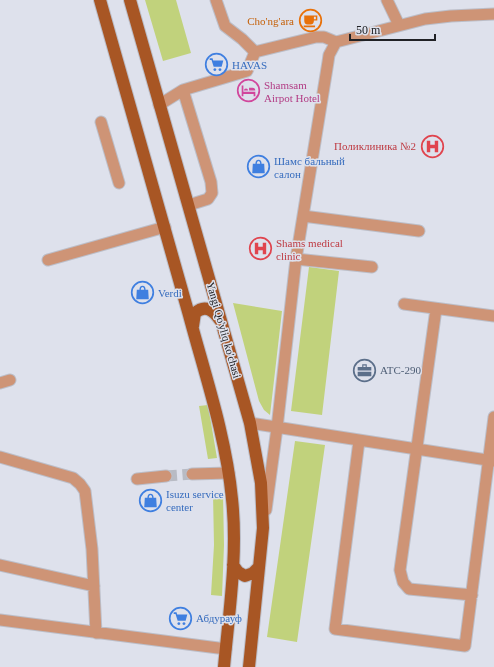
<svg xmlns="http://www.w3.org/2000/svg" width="494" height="667" viewBox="0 0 494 667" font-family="Georgia,serif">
<rect width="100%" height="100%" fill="#dee1ec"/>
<path fill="#c1d27c" d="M145,0H176L191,53L163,61Z
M309,267L339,271L322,415L291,411Z
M233,303L282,311L270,415L264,410L259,401Z
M208,405L217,458L208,459L199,406Z
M295,441L325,445L297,642L267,637Z
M213,494H223L224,545L222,596L211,595L214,545Z"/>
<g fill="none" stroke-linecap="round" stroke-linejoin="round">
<path stroke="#b8bbc4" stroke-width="11" stroke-dasharray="11 5.5" stroke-linecap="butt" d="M166,476L192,474"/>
<defs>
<path id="minor" d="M216,0L225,26L242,39L255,52L316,37H324L336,42
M387,0L399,25
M183,90L247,71L255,52
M159,105L183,90L211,182L212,193L208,199L189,205
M101,122L119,183
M303,216L419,231
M296,259L372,267
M48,260L165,227
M404,304L494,316
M436,309L400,570L403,582L409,589L472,595
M0,383L10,380
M250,423L494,461
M359,441L335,629L465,646L494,417
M0,457L73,478L80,484L85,491L92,549L96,633
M192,474L229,473
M137,479L166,476
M266,510L277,428L296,259L328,62L329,55L336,42L425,19L451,16L494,14
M0,565L94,586
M0,620L226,649"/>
<path id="major" d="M100,0C130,105 160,210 189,315C205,375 226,436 232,499C238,554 229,612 224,667
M130,0L250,423L261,483L263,528L249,667
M193,326L195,313C205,304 213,310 220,320
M233,565L238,572L245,576L253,573L259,567"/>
</defs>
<use href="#minor" stroke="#bcbec8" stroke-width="13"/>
<use href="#major" stroke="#bcbec8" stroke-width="14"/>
<use href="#minor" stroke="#ce9476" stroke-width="11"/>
<use href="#major" stroke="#a85624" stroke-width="12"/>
</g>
<defs>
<symbol id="cafe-ring" viewBox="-11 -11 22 22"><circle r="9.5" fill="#dee1ec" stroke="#e8710a" stroke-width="1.5"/><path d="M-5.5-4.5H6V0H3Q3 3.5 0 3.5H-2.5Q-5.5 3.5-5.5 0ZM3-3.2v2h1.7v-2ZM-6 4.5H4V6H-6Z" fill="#e8710a"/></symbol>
<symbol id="supermarket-ring" viewBox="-11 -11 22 22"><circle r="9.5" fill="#dee1ec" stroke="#3f7fe0" stroke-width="1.5"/><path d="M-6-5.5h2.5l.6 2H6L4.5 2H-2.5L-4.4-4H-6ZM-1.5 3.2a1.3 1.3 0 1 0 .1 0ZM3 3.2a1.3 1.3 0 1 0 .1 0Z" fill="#3f7fe0"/></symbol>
<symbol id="hotel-ring" viewBox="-11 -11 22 22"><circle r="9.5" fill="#dee1ec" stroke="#d1479c" stroke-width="1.5"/><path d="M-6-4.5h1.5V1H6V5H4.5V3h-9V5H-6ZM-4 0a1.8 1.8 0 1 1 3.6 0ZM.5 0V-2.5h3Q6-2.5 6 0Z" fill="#d1479c"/></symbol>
<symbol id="hospital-ring" viewBox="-11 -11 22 22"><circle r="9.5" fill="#dee1ec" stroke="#e0444e" stroke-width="1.5"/><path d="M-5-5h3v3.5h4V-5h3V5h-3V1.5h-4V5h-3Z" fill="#e0444e"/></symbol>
<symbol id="shop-ring" viewBox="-11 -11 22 22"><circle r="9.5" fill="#dee1ec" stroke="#3f7fe0" stroke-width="1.5"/><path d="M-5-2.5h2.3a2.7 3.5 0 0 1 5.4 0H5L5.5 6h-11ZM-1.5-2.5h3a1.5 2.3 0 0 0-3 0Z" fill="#3f7fe0"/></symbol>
<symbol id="office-ring" viewBox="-11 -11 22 22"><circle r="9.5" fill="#dee1ec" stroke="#5c6f8a" stroke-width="1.5"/><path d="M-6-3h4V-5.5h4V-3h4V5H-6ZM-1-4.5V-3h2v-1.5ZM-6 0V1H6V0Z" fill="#5c6f8a"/></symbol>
</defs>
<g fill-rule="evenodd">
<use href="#cafe-ring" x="298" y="8" width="25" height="25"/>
<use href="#supermarket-ring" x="204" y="52" width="25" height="25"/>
<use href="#hotel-ring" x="236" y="78" width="25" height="25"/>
<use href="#hospital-ring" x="420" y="134" width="25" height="25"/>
<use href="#shop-ring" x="246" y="154" width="25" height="25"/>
<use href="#hospital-ring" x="248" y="236" width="25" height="25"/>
<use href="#shop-ring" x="130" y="280" width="25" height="25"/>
<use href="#office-ring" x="352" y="358" width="25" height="25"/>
<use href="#shop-ring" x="138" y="488" width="25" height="25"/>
<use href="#supermarket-ring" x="168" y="606" width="25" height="25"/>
</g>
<g text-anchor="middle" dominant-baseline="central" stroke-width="3" stroke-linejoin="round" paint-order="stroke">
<g font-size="11" fill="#c56008" stroke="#dee1ec" text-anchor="end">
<text x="294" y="21">Cho'ng'ara</text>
</g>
<g font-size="11" fill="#366cbe" stroke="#dee1ec" text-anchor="start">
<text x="232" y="65">HAVAS</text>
<text x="274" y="161">Шамс бальный<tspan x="274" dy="13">салон</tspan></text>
<text x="158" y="293">Verdi</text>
<text x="166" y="494">Isuzu service<tspan x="166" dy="13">center</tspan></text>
<text x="196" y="618">Абдурауф</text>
</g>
<g font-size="11" fill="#b23c85" stroke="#dee1ec" text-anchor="start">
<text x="264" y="85">Shamsam<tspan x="264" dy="13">Airpot Hotel</tspan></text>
</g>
<g font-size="11" fill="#be3a42" stroke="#dee1ec" text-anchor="end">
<text x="416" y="146">Поликлиника №2</text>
<text x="276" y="243" text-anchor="start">Shams medical<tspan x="276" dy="13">clinic</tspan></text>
</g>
<g font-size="11" fill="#202125" stroke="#dee1ec">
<text transform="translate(224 330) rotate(74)">Yangi Qo'yliq ko'chasi</text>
</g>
<g font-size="11" fill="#4e5e75" stroke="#dee1ec" text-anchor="start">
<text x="380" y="370">ATC-290</text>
</g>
</g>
<path d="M350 34v6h85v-6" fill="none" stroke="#202125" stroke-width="2"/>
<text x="356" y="34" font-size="12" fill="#202125" stroke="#dee1ec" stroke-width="3" paint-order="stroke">50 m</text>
</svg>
